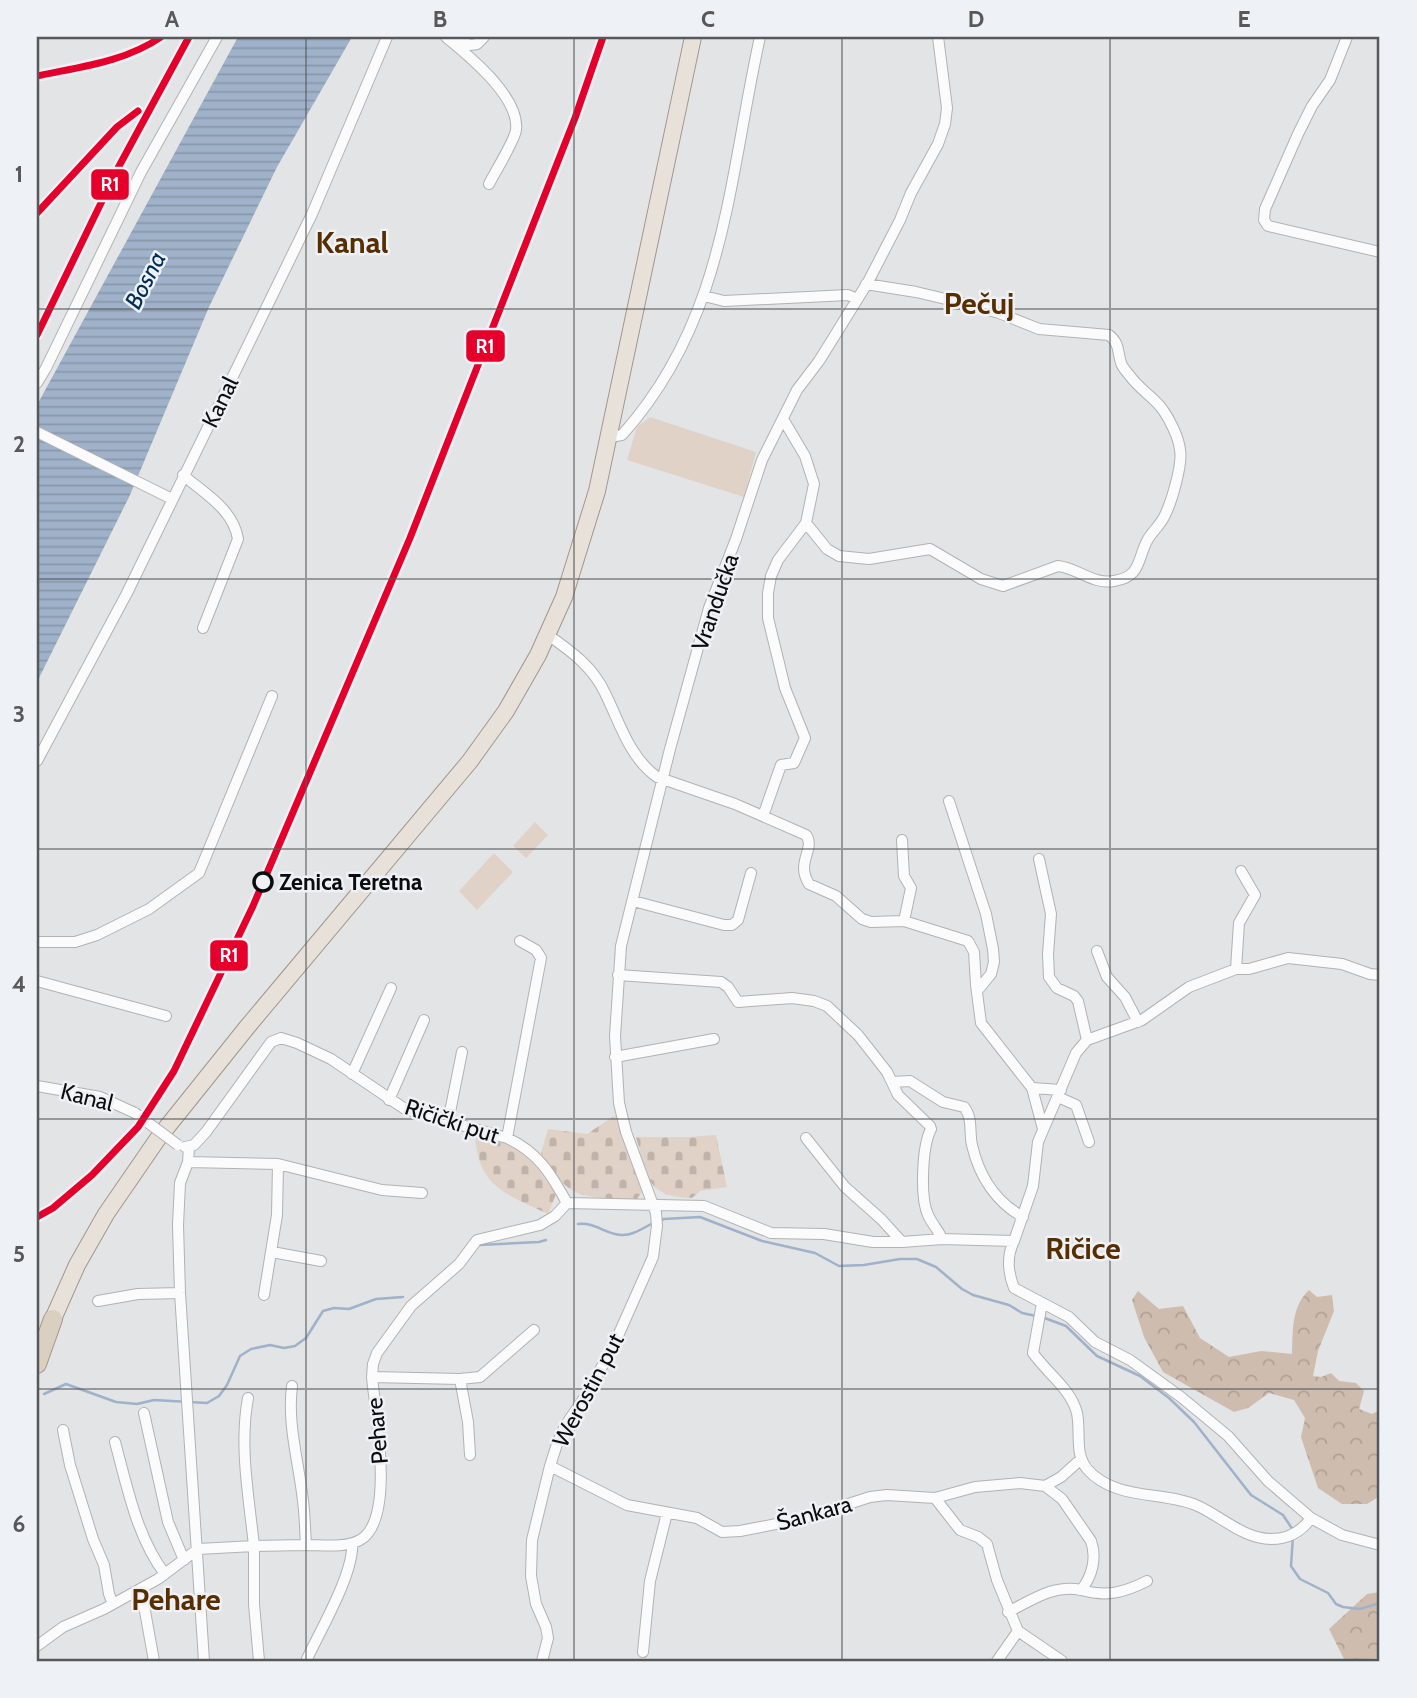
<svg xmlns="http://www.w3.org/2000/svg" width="1417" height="1698" viewBox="0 0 1417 1698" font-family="Cabin,sans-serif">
<defs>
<pattern id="forest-crowns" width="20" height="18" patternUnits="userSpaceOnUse" patternTransform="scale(1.75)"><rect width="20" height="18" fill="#cebdaf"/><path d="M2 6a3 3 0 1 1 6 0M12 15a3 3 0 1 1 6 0" fill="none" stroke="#b0a195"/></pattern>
<pattern id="cemetery-stones" width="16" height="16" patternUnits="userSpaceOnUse" patternTransform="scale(1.75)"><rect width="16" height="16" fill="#e1d2c7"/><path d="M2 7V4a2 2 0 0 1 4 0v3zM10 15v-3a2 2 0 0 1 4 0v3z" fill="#c0b3aa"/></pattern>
<pattern id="water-rules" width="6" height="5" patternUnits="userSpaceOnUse" patternTransform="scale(1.75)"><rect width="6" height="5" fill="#9fb2c9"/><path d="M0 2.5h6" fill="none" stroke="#8898ab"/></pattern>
</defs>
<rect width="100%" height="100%" fill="#e2e4e6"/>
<path fill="#e1d2c7" d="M650,417L756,452L744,497L627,460L637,427Z
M535,822L548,835L526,858L513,846Z
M494,853L513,872L477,910L459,891Z"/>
<path fill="url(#forest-crowns)" d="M1309,1290L1317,1297L1332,1295L1334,1311L1318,1351L1313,1376L1321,1377L1331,1373L1339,1381L1356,1383L1364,1391L1359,1409L1372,1414L1380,1410V1496L1367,1504H1342L1318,1488L1301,1437L1305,1418L1294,1400L1269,1393L1248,1408L1234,1412L1163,1372L1144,1337L1132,1300L1138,1291L1159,1309L1183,1306L1200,1338L1229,1357L1261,1351L1292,1354C1293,1331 1291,1307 1309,1290Z
M1380,1592V1658L1345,1661L1329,1629L1367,1594Z"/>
<path fill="url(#cemetery-stones)" d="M614,1116L617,1117L642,1192L636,1200C586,1197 567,1201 541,1153L548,1129L587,1134Z
M475,1135L523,1149L556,1194L548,1214C507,1194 478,1188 475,1135Z
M716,1135L727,1187L700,1191L692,1198C645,1197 647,1175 636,1137H688Z"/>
<path fill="url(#water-rules)" d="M238,37H352L277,167L209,307L130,495L37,682V405Z"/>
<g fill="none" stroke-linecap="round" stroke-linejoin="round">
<path stroke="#9fb2c9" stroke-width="2.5" d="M659,1221L664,1219L700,1217L762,1241L815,1253L839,1266L864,1265L900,1259H917L936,1267L962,1289L973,1295L1009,1305L1022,1313L1036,1316
M578,1224C595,1222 605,1234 621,1235C632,1236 643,1228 653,1223
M479,1245L539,1242L546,1240
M1042,1317L1066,1326L1097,1356L1140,1376L1169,1398L1194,1422L1251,1495L1283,1515L1293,1530
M44,1394L66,1384L116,1402L137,1404L154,1400L207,1403L219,1396L227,1385L240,1356L251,1349L270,1345L284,1348L295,1346L306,1338L323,1311L334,1308L349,1309L376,1299L403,1297
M1293,1536L1291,1566L1300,1579L1328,1593L1336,1604L1343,1607L1360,1609L1380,1603"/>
<defs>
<path id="street" d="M446,37C468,55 520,97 516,130C515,140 495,172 489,184
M453,37L470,45L477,44L484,37
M1347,37L1330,80L1312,106L1298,134L1265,209L1264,220L1268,226L1380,252
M704,296L724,301L848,295L857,299
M37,383L46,368L141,172L217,37
M37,432L172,499
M609,437L622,435C726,319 728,181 760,37
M183,475C205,494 233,509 238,539L203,628
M806,523L827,549L839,556L869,559L930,549L981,579L1003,586L1058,566C1078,568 1093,585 1114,581C1142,577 1137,558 1148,539C1153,531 1160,525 1164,517C1171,504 1183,464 1180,450C1179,438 1170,420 1163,410C1155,398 1139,389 1130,376C1127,372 1122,367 1121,363C1117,350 1120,344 1109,335L1039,329L999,313L971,305L916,292L866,284
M548,635C571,651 593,667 605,693C620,723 629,757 657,777L735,804L806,835C816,849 795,862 809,884L836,896L862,919L871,922L904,921L968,941L974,952L976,985L981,1023L1032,1088L1043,1129
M37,761L127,593L274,292L312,214L387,37
M949,801L986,914L993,949L994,962L991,974L977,991
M763,816L781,765L794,763L805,738L785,688L768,618V593L771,576L778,560L806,523L814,484L805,456L783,419
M902,840L904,876L911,888L904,921
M1039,859L1051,914L1048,954L1049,977L1057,988L1074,996L1078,1001L1087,1040
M633,901L724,925H732L738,920L751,873
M37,942H75L97,935L149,909L199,873L272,696
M1097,951L1107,977L1125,997L1138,1022
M1236,969L1239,923L1255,895L1241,871
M618,975L721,982L728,987L738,1002L792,998L814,1001L827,1006L858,1035L887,1072L898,1095L930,1126L931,1129C922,1146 920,1198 928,1215C932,1224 939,1231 942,1239
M37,981L166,1016
M615,1057L714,1039
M352,1074L391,988
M892,1082L910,1081L943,1102L964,1107C973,1118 969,1132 972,1145C979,1176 996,1202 1023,1217
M37,1086L100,1097L135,1113
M1032,1088L1061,1090
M1058,1097L1076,1105L1089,1142
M389,1100L424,1020
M448,1122L462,1052
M507,1138L541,958L536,950L520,941
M806,1138L845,1187L881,1219L902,1242
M185,1147L194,1145L206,1132L271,1042L281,1038L297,1043L331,1059L405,1109L507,1138C538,1152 551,1174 567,1203
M189,1147L188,1162L180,1183L178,1225L180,1293L204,1661
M188,1162L278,1164L382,1190L422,1193
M567,1203L704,1206L771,1233L824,1234L873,1242H902L942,1239L1014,1241L1033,1186L1038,1142L1076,1053L1087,1040L1142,1020L1189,987L1236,969H1249L1288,958L1342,964L1370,974L1380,975
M1014,1241C1006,1257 1008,1272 1014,1288L1069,1317L1095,1342L1130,1360L1181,1397L1228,1436L1268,1481L1311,1518L1342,1535L1380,1545
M272,1252L321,1261
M264,1295L277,1215L278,1164
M98,1301L138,1294L180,1293
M1042,1303L1033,1353C1047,1373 1071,1389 1077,1413C1081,1432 1074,1455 1088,1470C1116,1501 1166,1491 1198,1506C1222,1517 1244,1539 1271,1539C1288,1539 1302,1531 1311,1518
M372,1377L460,1379L480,1377L534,1330
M460,1379L468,1422L470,1455
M292,1386C287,1425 299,1463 303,1501C305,1516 305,1531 306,1545C323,1545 346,1548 360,1540C396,1520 375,1412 372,1377L373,1364L377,1353L411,1306L459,1264L477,1240L540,1225L555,1216L567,1203
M144,1413L168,1522L184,1560
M63,1430L70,1465L93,1539L104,1565L109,1594L113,1604
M115,1442C127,1486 137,1538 165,1574
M550,1466L627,1505L697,1518L722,1532L740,1531L802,1519L870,1497L887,1495L935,1498L975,1487L1020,1483L1045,1486L1061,1477L1080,1460
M935,1498L960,1530L978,1537L987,1544L997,1580L1018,1631L1062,1661
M141,1589L154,1661
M1081,1590C1107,1597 1123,1593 1147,1581
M1008,1612C1032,1600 1054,1584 1081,1590C1092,1577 1097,1558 1091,1541L1062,1499L1045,1486
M37,1646L63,1627L104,1609L158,1579L198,1549L254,1546C249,1498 239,1446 248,1398
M643,1652L650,1581L667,1513
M307,1659C320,1631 354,1573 352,1544
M259,1661L254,1604V1546L306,1545
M542,1661L548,1638L546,1627L536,1604L531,1576L532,1540L550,1466L557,1444L565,1426L586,1395L613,1347L653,1257L657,1226L656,1213L626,1132L619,1103L615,1036L621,946L670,749L709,608L736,539L762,460L797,390L819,361L868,282L900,220L911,193L938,144L945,124L947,108L938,37
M997,1661L1018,1631"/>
<path id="primary" d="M53,1319L77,1265L106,1214L159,1137L248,1026L470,761L506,711L538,655L564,597L597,491L693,37"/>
<path id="highway" d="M37,1364L53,1319"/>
</defs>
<use href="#street" stroke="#b1b2b4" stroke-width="12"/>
<use href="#primary" stroke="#a2968a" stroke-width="18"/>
<use href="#highway" stroke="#a2968a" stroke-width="20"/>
<use href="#street" stroke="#fbfbfb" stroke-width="10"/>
<use href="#primary" stroke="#e8e1d9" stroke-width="16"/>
<use href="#highway" stroke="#dad0c2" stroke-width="18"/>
<defs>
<path id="street-bridge" d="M135,1113L178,1145"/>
</defs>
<use href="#street-bridge" stroke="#b1b2b4" stroke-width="12" stroke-linecap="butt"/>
<use href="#street-bridge" stroke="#fbfbfb" stroke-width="10"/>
<defs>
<path id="rail-1" d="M37,76C79,67 125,62 161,37
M37,213L117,127L138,111
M37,335L118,168L189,37
M37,1217L53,1208L92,1175L138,1127L174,1071L253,906L410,538L575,118L603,37"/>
</defs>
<use href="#rail-1" stroke="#eef1f6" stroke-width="12"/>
<use href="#rail-1" stroke="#e4002b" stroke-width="7"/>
</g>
<path fill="none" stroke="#56585a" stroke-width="2" stroke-opacity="0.55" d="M306,37V1661M574,37V1661M842,37V1661M1110,37V1661M37,309H1380M37,579H1380M37,849H1380M37,1119H1380M37,1389H1380"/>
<circle fill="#eef1f6" stroke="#0b0c0e" stroke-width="3.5" cx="263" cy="882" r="9"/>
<g text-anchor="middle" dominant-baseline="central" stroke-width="5" stroke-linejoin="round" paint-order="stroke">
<g font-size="23" fill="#0b0c0e" stroke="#eef1f6">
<text transform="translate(220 402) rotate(-64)">Kanal</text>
<text transform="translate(715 602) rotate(-71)">Vrandučka</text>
<text transform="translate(87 1097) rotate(14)">Kanal</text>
<text transform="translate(452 1121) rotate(18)">Ričički put</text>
<text transform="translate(588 1390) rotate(-62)">Werostin put</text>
<text transform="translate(377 1431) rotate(-95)">Pehare</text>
<text transform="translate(814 1513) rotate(-15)">Šankara</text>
</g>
<g font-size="23" font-weight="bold" fill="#0b0c0e" stroke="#eef1f6" text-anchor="start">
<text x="279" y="882">Zenica Teretna</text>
</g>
<g font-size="24" font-style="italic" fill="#002d54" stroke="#eef1f6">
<text transform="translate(145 280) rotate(-63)">Bosna</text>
</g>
<g font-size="30" font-weight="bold" fill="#572e00" stroke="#eef1f6">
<text x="352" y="242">Kanal</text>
<text x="979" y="303">Pečuj</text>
<text x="1083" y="1248">Ričice</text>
<text x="176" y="1599">Pehare</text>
</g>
</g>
<g stroke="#eef1f6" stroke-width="2.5">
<rect x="90" y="168" width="40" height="33" rx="7" fill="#e4002b"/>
<rect x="465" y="329" width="41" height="34" rx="7" fill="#e4002b"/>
<rect x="209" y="939" width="40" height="33" rx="7" fill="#e4002b"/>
</g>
<g font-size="19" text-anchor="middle" font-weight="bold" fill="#fff">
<text x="110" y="191">R1</text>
<text x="485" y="353">R1</text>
<text x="229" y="962">R1</text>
</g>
<rect width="1417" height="1698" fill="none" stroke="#eef1f6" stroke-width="77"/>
<rect x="38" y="38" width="1340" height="1622" fill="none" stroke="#56585a" stroke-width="2.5"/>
<g font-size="23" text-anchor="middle" font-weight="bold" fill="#56585a">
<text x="172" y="27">A</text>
<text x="440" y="27">B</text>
<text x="708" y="27">C</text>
<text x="976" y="27">D</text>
<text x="1244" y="27">E</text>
<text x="19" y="182">1</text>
<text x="19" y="452">2</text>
<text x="19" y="722">3</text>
<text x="19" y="992">4</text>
<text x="19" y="1262">5</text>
<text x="19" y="1532">6</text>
</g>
</svg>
